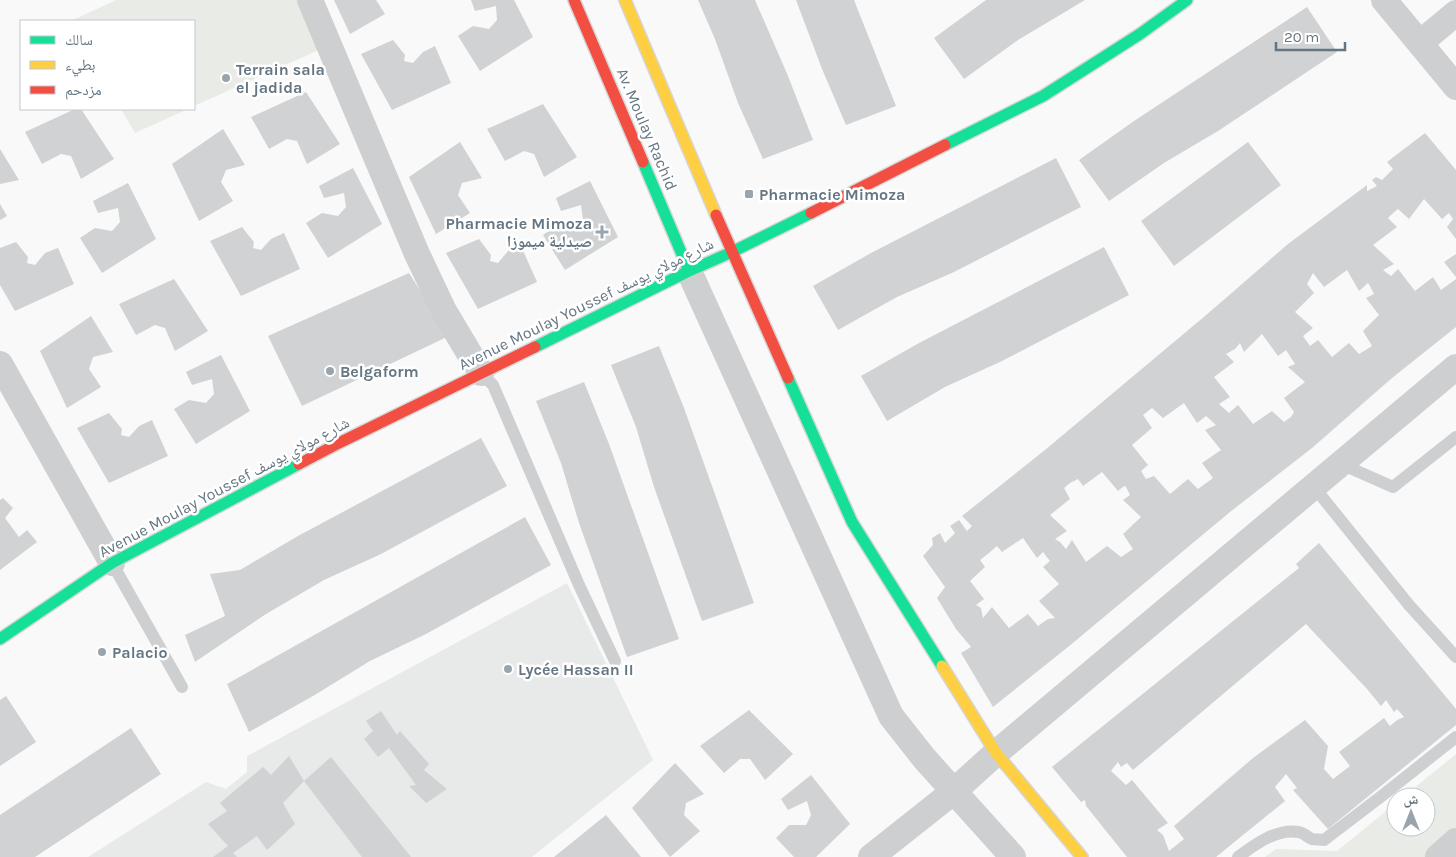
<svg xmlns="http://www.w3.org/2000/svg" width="1456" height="857" viewBox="0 0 1456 857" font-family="Karla,'Noto Naskh Arabic',sans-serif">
<rect width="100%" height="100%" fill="#f9f9f9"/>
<path fill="#e8e9e9" d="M567,583L653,760L532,857H88L206,782L226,789L247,772V756Z"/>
<path fill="#e8ebe6" d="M116,0H301L321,49L194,106V21H71Z
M121,109H188L135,133Z
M1456,754V857H1265L1276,849L1337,851L1396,803V827H1426V797H1403Z"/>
<path fill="#d0d2d3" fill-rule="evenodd" d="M334,0H376L385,14L350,34Z
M471,0H514L533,37L480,71L458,36L473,26L489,29L497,20L496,6L475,11Z
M698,0H755L788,76L813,140L763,159L738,103L715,39Z
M796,0H854L896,106L846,125L822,69Z
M986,0H1085L1018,40L964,79L934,38Z
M1307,7L1337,52L1218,131L1164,163L1109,201L1079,160L1134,121Z
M393,40L405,55L404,61L413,63L423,52L435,46L451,83L392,110L361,54Z
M306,92L340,144L307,164L297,141L287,139L269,149L251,117Z
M543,104L577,157L544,177L534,154L524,151L505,161L487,129Z
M75,109H81L114,159L81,179L71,156L61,154L42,164L25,132Z
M223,129L245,165L226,170L221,182L233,201L199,221L172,164Z
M1425,133L1456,170V239L1447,227L1453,219L1449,213L1442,219L1424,199L1409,219L1398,209L1392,214L1388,218L1397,227L1373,245L1394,264L1383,270L1391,276L1398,269L1415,291L1433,277L1441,290L1456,279V327L1392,378L1312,448L1230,512L1068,647L993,707L961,653L971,647L956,629L937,598L945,587L923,556L933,545L932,538L940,533L945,543L955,533L950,526L959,520L967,531L972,526L962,516L1045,450L1205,316L1288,244L1367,185V191L1377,186L1372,180L1376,177L1382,180L1393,169L1387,162ZM1347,270L1359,291L1368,283L1370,286L1374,294L1366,298L1379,315L1363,331L1372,346L1359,354L1349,343L1332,357L1318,340L1310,346L1303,336L1313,328L1295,312L1314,293L1307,284L1313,273L1324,287ZM1262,334L1278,356L1286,350L1295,364L1288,367L1305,382L1284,398L1294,412L1291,417L1284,422L1272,411L1253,424L1238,405L1229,413L1219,404L1230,397L1214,377L1234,362L1226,354L1235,349L1240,343L1244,352ZM1184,403L1197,423L1206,416L1216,425L1205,430L1221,450L1202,463L1213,478L1198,489L1188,479L1170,494L1154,476L1146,479L1141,471L1148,465L1132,445L1152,428L1143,415L1152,408L1163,418ZM1102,472L1118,491L1124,486L1126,487L1130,495L1123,500L1141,517L1123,534L1133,549L1121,557L1107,546L1086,562L1072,540L1066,549L1060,542L1055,539L1067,531L1050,515L1070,499L1064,488L1070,483L1078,479L1083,486ZM1023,538L1037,558L1043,552L1050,561L1043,567L1059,584L1039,601L1055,618L1048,619L1038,626L1028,614L1009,628L992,607L983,618L981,608L976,605L984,599L970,581L985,567L980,560L989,553L997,546L1002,552Z
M460,142L482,178L462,183L458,195L470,213L436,234L409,177Z
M1248,142L1281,185L1174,266L1141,221Z
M0,149L19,180L0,184Z
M1056,158L1081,207L954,272L897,297L838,330L813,286L871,253Z
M353,168L382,224L328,258L306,223L322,213L338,216L346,207L344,193L324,198L319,186Z
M590,181L618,237L565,270L543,235L558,225L575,229L583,220L581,205L561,211L556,198Z
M128,183L156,239L102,273L80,238L95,228L112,231L120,222L118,208L98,213L93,201Z
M0,204L7,216L0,220Z
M242,227L254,242L253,248L261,250L271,239L284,233L300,269L241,296L210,241Z
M479,239L491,255L490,261L498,263L508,251L521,246L537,282L478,309L446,253Z
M16,242L28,257L27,263L35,265L45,253L58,248L74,284L15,311L0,285V248Z
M1104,247L1129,295L1002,361L945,387L887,421L861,376L919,343Z
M1456,254V277L1444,262Z
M409,273L449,336L302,406L268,336Z
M174,279L208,331L175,351L165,328L155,325L136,335L119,304Z
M91,316L113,352L93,357L89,369L101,387L67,408L40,351Z
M659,346L684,408L754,603L702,621L654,487L636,427L611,365Z
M221,355L250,411L196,444L174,409L189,400L206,403L214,394L212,379L192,385L186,372Z
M584,382L609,444L679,639L627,657L579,523L561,463L536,401Z
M109,413L122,429L121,435L129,437L139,426L152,420L168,456L109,483L77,428Z
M481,438L507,486L381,554L324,580L266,614L195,662L185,635L225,616L210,574L240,570L298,536Z
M3,498L13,508L5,518L19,537L27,530L37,542L0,570V500Z
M525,517L551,565L426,634L370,661L313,696L249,732L227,684Z
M1319,543L1456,709V725L1328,829L1293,790L1297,788L1286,774L1275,787L1285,801L1216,857H1127L1086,806L1085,800L1081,802L1052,767L1299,568L1296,564ZM1306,624L1367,689L1381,706L1386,700L1394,712L1397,709L1404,717L1397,720L1390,726L1384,718L1339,752L1350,766L1333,779L1324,769L1328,746L1305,720L1253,758L1174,826L1184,839L1169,851L1163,835L1157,830L1168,823L1132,780L1126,785L1111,771L1118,762L1121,767L1127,763L1133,770Z
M6,696L36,742L0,766V700Z
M749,710L793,754L765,780L750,759H740L724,773L700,746Z
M381,711L397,735L400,731L429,764L424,770L447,789L426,803L409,786L416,785L389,748L378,757L364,739L373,731L366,721Z
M131,728L161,774L35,857H0V815Z
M289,756L304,781L283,803L295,824L267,850L257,836L233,853L237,857H213L228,846L208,824L227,811L220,803L263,767L271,775Z
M331,757L411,857H362L304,781Z
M675,763L704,794L686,803L684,815L700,831L670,857L632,808Z
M811,775L850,824L816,857H794L776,838L789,825H806L811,815L807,801L788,810L781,799Z
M606,815L641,857H554Z"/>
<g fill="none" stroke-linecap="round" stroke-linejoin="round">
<defs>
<path id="fast" d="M945,145L1043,96L1140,34L1187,0
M643,162L689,271
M535,347L689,271L732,252L811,213
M788,378L852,522L942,666
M0,639L112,563L299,464"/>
<path id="slow" d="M625,0L716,215
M942,666L996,753L1082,857"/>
<path id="jam" d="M574,0L643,162
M811,213L945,145
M716,215L788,378
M299,464L339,443L535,347"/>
</defs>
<use href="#fast" stroke="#d5d6d7" stroke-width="14"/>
<use href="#slow" stroke="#d5d6d7" stroke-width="14"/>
<use href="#jam" stroke="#d5d6d7" stroke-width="14"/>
<path stroke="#cecfd0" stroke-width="12" d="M481,373L493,385L579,585L615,661
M1341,464L1393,487L1456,437
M1314,487L1409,605L1456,657
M112,563L182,687
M1238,857C1254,845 1277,828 1298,832C1303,832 1307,837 1312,839C1315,840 1320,839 1324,840L1383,795L1456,737"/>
<path stroke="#cecfd0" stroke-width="26" d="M310,0L417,254L444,311L481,373
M1384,0L1456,87
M1420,43L1456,13
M689,271L891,716L924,758L1013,857
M0,364L112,563
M871,857L953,792L996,753L1456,367
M1438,857L1456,841"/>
<use href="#fast" stroke="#16e098" stroke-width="11"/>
<use href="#slow" stroke="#ffcf43" stroke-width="11"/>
<use href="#jam" stroke="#f24e42" stroke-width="11"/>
</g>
<g fill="#99a4ac" stroke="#fff" stroke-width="2">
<circle cx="226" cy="78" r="5"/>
<rect x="744" y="189" width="10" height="10" rx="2.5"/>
<path d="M599.5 224.5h5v5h5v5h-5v5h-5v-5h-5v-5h5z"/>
<circle cx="330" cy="371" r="5"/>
<circle cx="102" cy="652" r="5"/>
<circle cx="508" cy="669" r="5"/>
</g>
<g text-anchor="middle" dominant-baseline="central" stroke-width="5" stroke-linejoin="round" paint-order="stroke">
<g font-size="16" font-weight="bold" fill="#657683" stroke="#fff" text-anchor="start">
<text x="236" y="69">Terrain sala<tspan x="236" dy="18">el jadida</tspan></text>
<text x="759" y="194">Pharmacie Mimoza</text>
<text x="592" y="223" text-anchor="end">Pharmacie Mimoza<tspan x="592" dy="18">صيدلية ميموزا</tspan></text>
<text x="340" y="371">Belgaform</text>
<text x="112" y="652">Palacio</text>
<text x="518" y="669">Lycée Hassan II</text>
</g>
<g font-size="16" fill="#657683" stroke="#fff">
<text transform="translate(647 129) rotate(67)">Av. Moulay Rachid</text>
<text transform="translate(586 304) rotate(-26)">Avenue Moulay Youssef شارع مولاي يوسف</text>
<text transform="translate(224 487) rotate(-28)">Avenue Moulay Youssef شارع مولاي يوسف</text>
</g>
</g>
<rect x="20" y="20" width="175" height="90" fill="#ffffff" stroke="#c1c8cd"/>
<rect x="30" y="36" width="25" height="8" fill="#16e098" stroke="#c1c8cd"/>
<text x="65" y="45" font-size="15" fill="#657683">سالك</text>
<rect x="30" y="61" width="25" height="8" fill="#ffcf43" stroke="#c1c8cd"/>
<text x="65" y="70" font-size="15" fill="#657683">بطيء</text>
<rect x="30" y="86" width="25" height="8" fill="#f24e42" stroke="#c1c8cd"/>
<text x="65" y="95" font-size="15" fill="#657683">مزدحم</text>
<g transform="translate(1411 812)"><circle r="24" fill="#ffffff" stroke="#c1c8cd"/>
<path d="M0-4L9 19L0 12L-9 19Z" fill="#99a4ac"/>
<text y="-8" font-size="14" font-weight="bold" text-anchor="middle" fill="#657683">ش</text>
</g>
<path d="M1276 42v8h69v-8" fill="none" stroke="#657683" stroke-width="2.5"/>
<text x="1284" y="42" font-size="15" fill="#657683" stroke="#ffffff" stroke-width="4" paint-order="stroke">20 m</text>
</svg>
